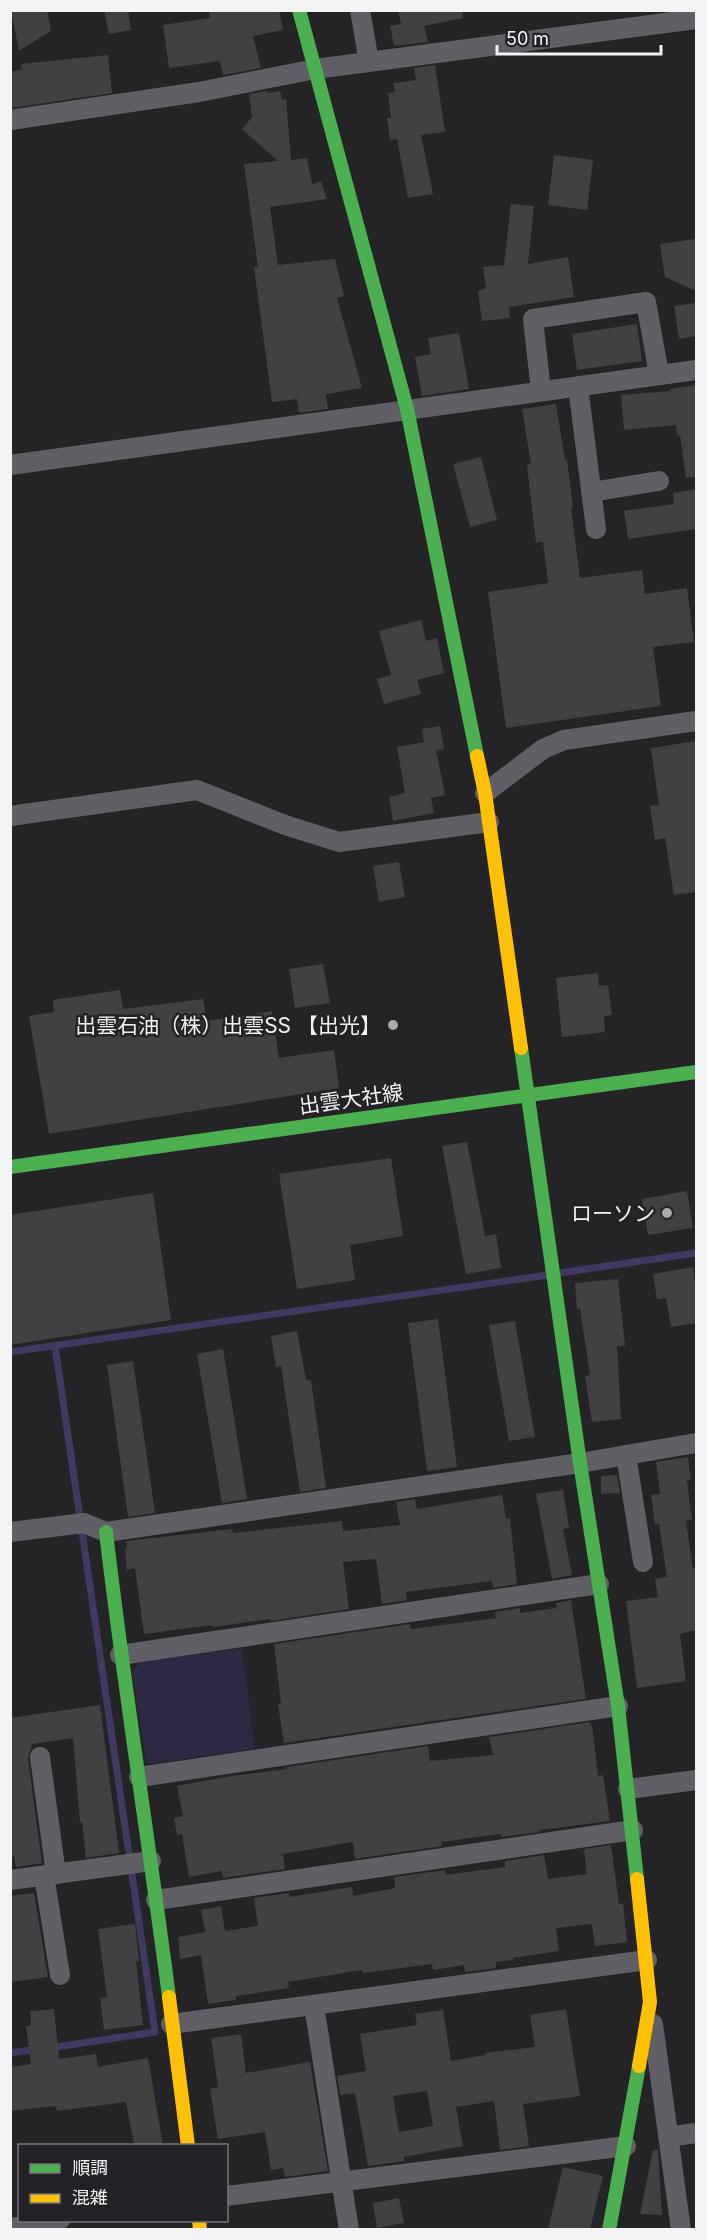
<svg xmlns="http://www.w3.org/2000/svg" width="707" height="2240" viewBox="0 0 707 2240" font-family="Inter,'Noto Sans JP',sans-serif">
<rect width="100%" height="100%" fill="#242426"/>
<path fill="#2e2942" d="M242,1649L255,1749L147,1764L132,1672L143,1660Z"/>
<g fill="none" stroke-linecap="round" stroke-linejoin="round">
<path stroke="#413962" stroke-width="7" d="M559,1273L696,1253
M10,1352L548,1275
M49,2048L155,2032L55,1346
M10,2053L38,2049"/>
</g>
<path fill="#414143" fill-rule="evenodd" d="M11,10H47L51,31L19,51Z
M104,10H128L131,30L109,34Z
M209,10H279L283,30L253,36L261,68L223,75L220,61L169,68L163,25L210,18Z
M398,10H462L463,18L424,26L428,42L394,46L390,26L401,24Z
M108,55L112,93L11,108L10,72L22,69L21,64Z
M435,65L445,132L421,135L433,194L408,198L397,139L390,140L387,118H391L388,93L395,92L393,83L416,80L414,68Z
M267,91V93L280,91L282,100L286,99L291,160L307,158L312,184L321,181L327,199L270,207L278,265L335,259L344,296L337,298L362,388L326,394L328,409L299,413L297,399L272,402L254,267H258L244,164L278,161L242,129L252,117L249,94Z
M554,155L593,160L587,210L548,205Z
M511,204L534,206L528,264L568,257L574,297L509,307L510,318L482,321L478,291L486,288L483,267L504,265Z
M695,239L696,249V291L665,277L660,244Z
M696,303V336L679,339L674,306Z
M637,324L642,361L577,370L572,334Z
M459,333L469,389L422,396L415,357L431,354L428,338Z
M696,385V477L686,478L680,435L677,436L676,425L624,430L621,395L671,391L670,389Z
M556,404L565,460H567L573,507L571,508L580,578L642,570L645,594L687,588L694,642L653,647L661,706L506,728L488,592L548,583L543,542L536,543L527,465L531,464L522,409Z
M481,457L497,520L470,527L453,464Z
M696,489V529L628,539L624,511L674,504L673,493Z
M421,620L426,641L437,638L444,673L417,680L421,694L384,704L377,679L391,675L379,631Z
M440,726L444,749L436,750L445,795L431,798L434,813L393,821L389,797L405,793L397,747L424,742L422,729Z
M696,741V892L674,895L665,838L655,840L650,806L659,805L651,748Z
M399,862L405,897L379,902L373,866Z
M323,964L330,1003L295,1008L289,969Z
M598,973L599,986L608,985L612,1015L604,1016L605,1032L562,1037L556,978Z
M120,990L123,1009L203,999L207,1021L272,1011L279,1058L334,1050L339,1088L49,1134L29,1016L54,1012L53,1000Z
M467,1142L485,1236L496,1234L501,1268L466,1274L442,1146Z
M391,1158L403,1236L350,1245L355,1280L297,1289L279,1174Z
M687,1191L693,1228L648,1235L642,1199Z
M153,1193L171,1320L10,1345V1215Z
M693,1267L696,1293V1323L671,1327L666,1298L657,1299L653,1274Z
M618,1279L625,1346H617L621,1419L592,1422L585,1376L590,1375L580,1309H577L575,1283Z
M438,1319L457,1467L427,1471L408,1323Z
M515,1321L535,1437L509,1441L489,1325Z
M297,1331L306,1380H311L326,1488L300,1492L281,1366L276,1367L271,1336Z
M223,1349L247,1499L222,1503L197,1354Z
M133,1361L155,1513L128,1517L107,1365Z
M688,1457L691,1480H687L692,1520L686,1521L693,1569L696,1568V1630L680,1634L686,1681L637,1688L626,1601L658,1597L655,1579L667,1577L659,1524L655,1525L651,1495L660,1494L656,1462Z
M617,1475L620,1493L601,1494V1476Z
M563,1490L569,1528L563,1529L572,1575L552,1579L536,1494Z
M502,1495L506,1519L510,1518L517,1584L493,1588L492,1581L406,1592L407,1600L382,1604L376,1559L343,1562L349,1609L271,1621V1619L213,1627L212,1625L144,1634L135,1568L127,1570L125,1549H127L126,1541L232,1529L233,1533L342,1521L343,1531L400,1525L396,1502L415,1499L417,1509Z
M571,1600L586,1699L284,1743L278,1704H281L274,1644L410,1624L411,1629L496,1618L495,1612L520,1608V1613L557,1608L556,1603Z
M100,1705L119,1853L86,1858L82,1822H80L73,1738L32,1744L28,1759L42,1863L16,1867L14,1855L10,1856V1718Z
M590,1722V1725H592L598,1776L603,1775L610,1821L539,1830L540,1832L501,1837V1834L441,1842L442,1846L355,1859L353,1842L283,1854L285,1869L223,1878L222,1871L189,1877L182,1834L177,1835L174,1818L183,1816L177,1786L226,1777L287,1769V1767L428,1746L430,1761L493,1755L489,1737Z
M611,1845L619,1904L623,1903L627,1942L595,1946L592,1924L556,1928L559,1951L513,1958V1960L496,1962V1968L465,1972L464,1965L433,1970L432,1964L363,1973L362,1970L288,1982L289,1988L236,1996V2000L208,2004L201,1955L180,1959L178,1937L205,1932L201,1910L221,1906L225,1931L258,1926L254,1898L289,1893V1897L352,1887L353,1896L395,1888L394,1877L445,1870L446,1875L505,1867V1861L544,1855L548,1879L587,1874L584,1849Z
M34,1893L48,1977L10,1982V1896Z
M135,1924L139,1961H136L143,2025L104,2030L100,1998L107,1997L98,1929Z
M54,2009L59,2059L96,2054L98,2067L148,2058L163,2145H134L126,2102L57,2111L56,2106L10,2111V2067L31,2064L26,2026H31L30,2011Z
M566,2009L580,2096L523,2104L529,2146L500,2150L494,2101L456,2107L463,2146L404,2157V2161L368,2166L355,2093L340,2095L337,2076L366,2071L360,2034L417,2025L415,2014L443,2010L451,2061L485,2055V2053L535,2047L530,2015ZM427,2091L433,2126L399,2132L393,2096Z
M241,2034L246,2073L310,2062L328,2171L285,2177L283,2168L271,2170L265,2132L218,2139L210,2089L218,2087L211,2038Z
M653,2150H658L662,2215L640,2214Z
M563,2167L603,2176L590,2229H548Z
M399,2198L404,2223L377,2228L373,2203Z"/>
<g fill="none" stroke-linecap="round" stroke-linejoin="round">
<path stroke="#605f65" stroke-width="20" d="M360,10L369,62
M10,120L199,92L315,69L696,19
M578,386L596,529
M541,391L533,319L646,302L659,374
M10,465L696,370
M591,492L659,481
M485,793L543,749L564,740L696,721
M10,816L197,790L285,825L339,842L489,822
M626,1455L643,1562
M10,1532L84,1523L106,1532L580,1463L696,1443
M120,1655L599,1584
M40,1757L56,1874
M139,1777L618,1706
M628,1789L696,1780
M44,1875L60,1975
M10,1880L151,1861
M156,1900L633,1830
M314,2005L349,2230
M171,2024L647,1960
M653,2024L681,2230
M668,2137L696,2133
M226,2196L626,2146
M10,2228L60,2220"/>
<path stroke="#4caf50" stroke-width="14" d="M299,10L407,409L477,756
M521,1048L580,1463L618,1706L637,1879
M10,1167L696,1072
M106,1532C124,1688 149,1842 169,1997
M609,2230L639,2066"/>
<path stroke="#ffc107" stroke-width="14" d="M477,756L485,793L521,1048
M637,1879L650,2002L639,2066
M169,1997L188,2146
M199,2220L200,2230"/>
</g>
<g fill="#abaaad" stroke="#232327" stroke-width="2">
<circle cx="393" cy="1025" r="6"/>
<circle cx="667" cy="1213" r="6"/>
</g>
<g text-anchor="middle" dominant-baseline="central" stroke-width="5" stroke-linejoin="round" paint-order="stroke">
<g font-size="21" fill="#f3f2f5" stroke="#232327" text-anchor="end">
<text x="381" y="1025">出雲石油（株）出雲SS 【出光】</text>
<text x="655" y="1213">ローソン</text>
</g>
<g font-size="21" fill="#f3f2f5" stroke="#232327">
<text transform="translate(351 1099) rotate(-8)">出雲大社線</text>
</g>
</g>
<rect width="707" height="2240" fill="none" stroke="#f3f2f5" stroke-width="24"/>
<rect x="18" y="2144" width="210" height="78" fill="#232327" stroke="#767679" stroke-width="1.5"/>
<rect x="30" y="2164" width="30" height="9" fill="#4caf50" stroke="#767679" stroke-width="1.5"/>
<text x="72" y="2174" font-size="18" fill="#f3f2f5">順調</text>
<rect x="30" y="2194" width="30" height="9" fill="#ffc107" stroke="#767679" stroke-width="1.5"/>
<text x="72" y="2204" font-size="18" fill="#f3f2f5">混雑</text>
<path d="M497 45v9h164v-9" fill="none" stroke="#f3f2f5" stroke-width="3"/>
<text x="506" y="45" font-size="18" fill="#f3f2f5" stroke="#232327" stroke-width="4.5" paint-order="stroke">50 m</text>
</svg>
